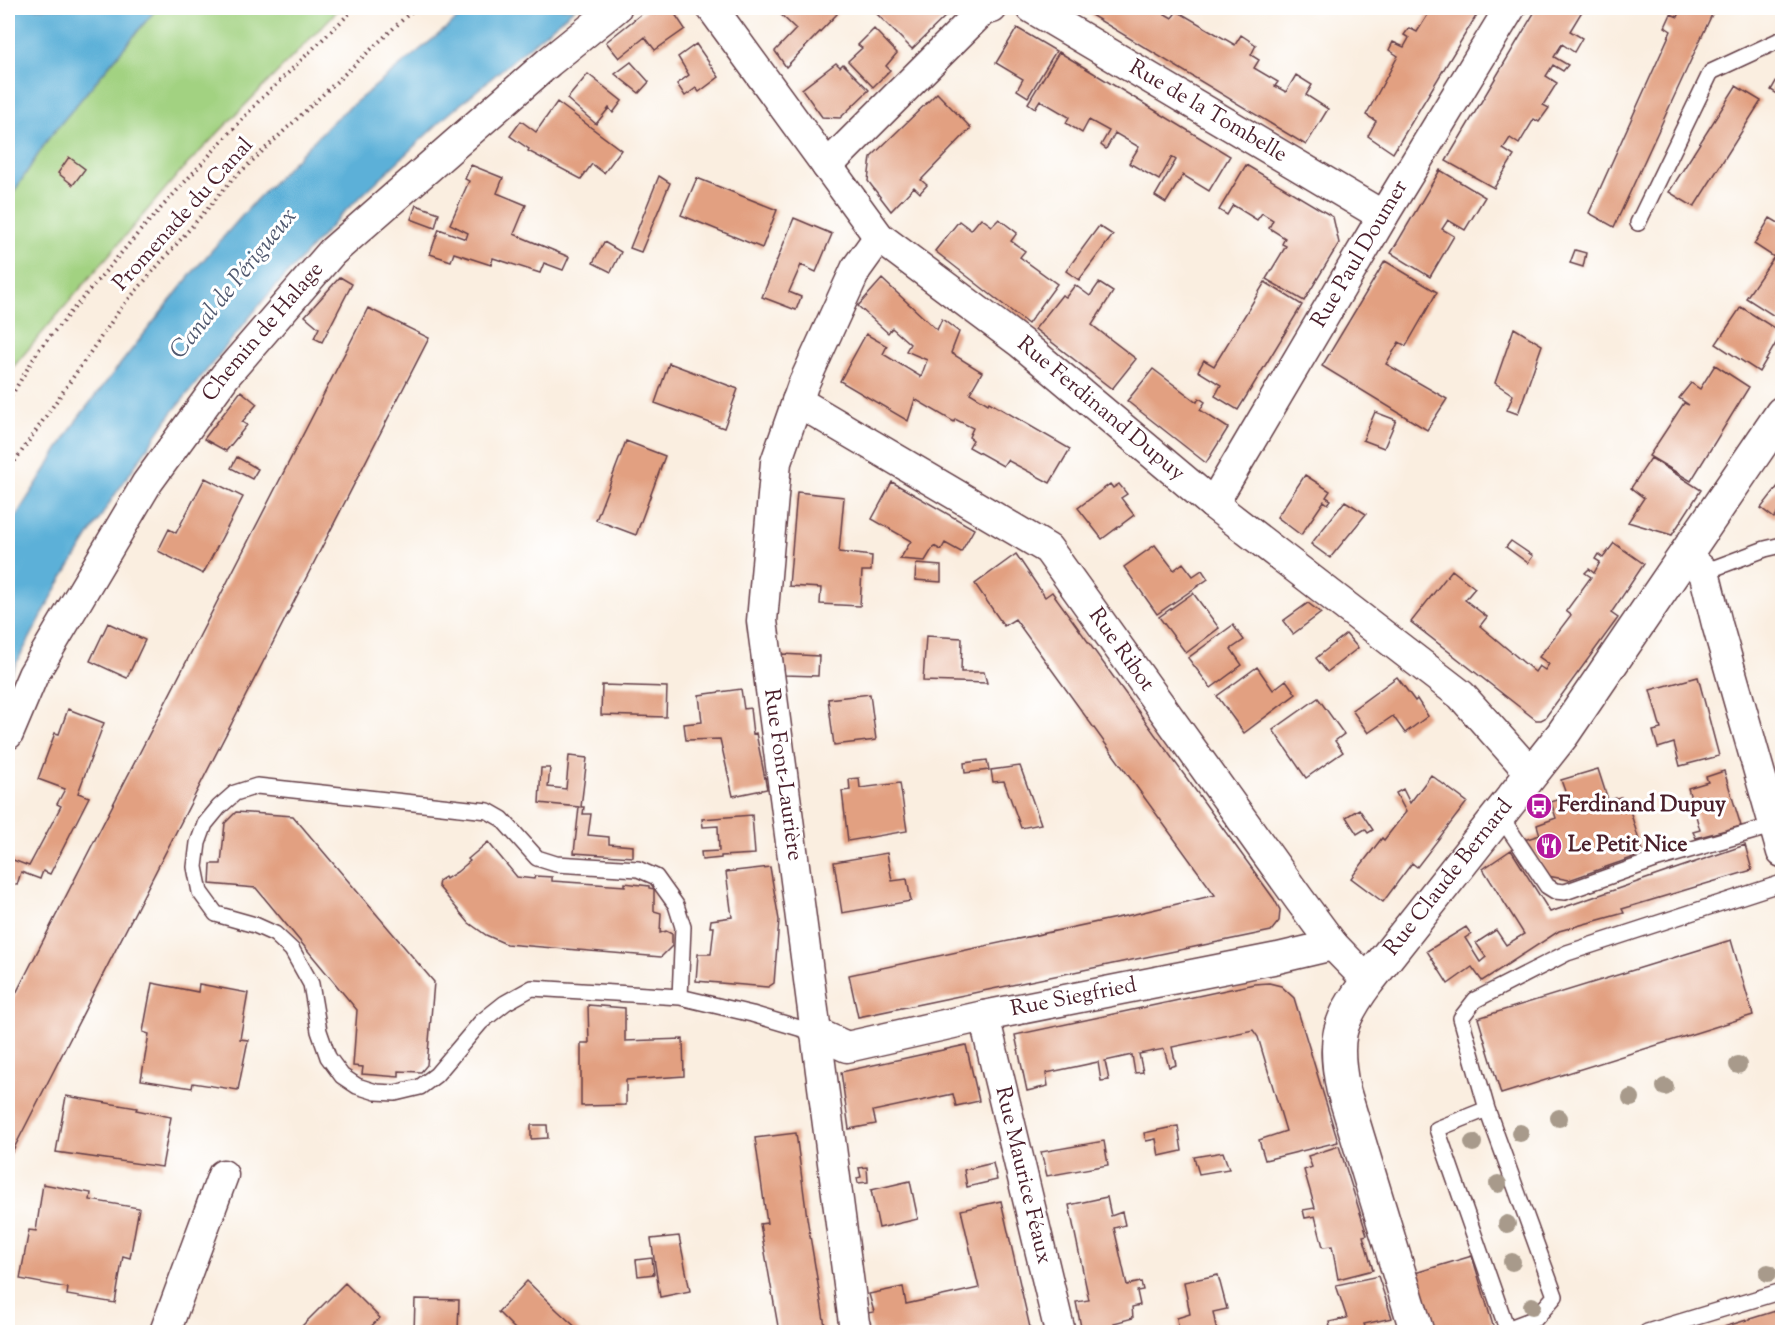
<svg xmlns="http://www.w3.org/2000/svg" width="1790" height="1340" viewBox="0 0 1790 1340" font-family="'Sorts Mill Goudy',serif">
<rect width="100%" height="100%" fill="#fff"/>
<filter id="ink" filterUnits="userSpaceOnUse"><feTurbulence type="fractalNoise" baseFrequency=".0167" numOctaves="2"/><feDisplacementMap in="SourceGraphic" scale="12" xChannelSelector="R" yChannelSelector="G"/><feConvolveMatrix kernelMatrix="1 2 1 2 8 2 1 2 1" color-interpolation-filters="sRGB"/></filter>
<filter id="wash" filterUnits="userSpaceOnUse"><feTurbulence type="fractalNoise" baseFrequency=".008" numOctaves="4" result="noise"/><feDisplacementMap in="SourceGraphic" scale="24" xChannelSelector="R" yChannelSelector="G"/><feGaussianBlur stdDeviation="1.35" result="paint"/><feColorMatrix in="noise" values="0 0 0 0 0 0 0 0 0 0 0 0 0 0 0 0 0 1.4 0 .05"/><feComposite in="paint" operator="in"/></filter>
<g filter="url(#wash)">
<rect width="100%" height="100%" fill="#faeee0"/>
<path fill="#a2d281" stroke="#767856" stroke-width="1.5" d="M157,8H340L179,173L8,373V201L48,139Z"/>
<path fill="#5cb0d8" stroke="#536882" stroke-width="1.5" d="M8,8H157L48,139L8,201Z
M471,8H575L443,119L341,215L266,297L171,414L112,499L59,584L8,679V529L78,418L192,273L255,201L335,119Z"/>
<g id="blocks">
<path fill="#e2a081" d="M649,8H671L685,29L655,50L645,37L619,58L606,42Z
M776,8H830L837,14L786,67L775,51L796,29L775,9Z
M873,8L882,9L954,8L912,49L872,9Z
M1095,8H1155L1172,18L1177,11L1235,45L1241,35L1256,45L1251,55L1259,60L1254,68L1278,82L1275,86L1286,92L1296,75L1312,85L1306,95L1328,109L1306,145L1091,15Z
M1432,8H1481L1393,153L1368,136L1376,121L1366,115L1398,56L1389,50L1393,42L1404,47L1409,38L1404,35L1409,28L1417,32Z
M1537,8H1584L1570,31L1582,38L1574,52L1562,44L1554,57L1568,65L1563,71L1553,65L1546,76L1557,83L1543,105L1549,108L1539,122L1534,119L1519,144L1510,138L1503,149L1514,156L1494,188L1446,161Z
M1682,8H1709L1714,10L1614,227L1589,213L1671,31L1665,27L1671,14L1678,17Z
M1017,28L1056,51L1028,97L1017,90L1023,79L996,63Z
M874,29L897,53L886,66L890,70L873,87L848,61L862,48L858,45Z
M696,44L719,77L699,92L696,88L685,96L677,84L689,75L678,57Z
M1059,52L1230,156L1209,191L1183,175L1166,203L1155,196L1176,160L1172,157L1159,180L1129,163L1139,147L1115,133L1106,149L1101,145L1109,131L1089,120L1082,133L1066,123L1069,117L1040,100L1035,108L1028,103Z
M631,62L649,82L639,93L615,74Z
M836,63L840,67L843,64L869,90L840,118L822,117L802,89Z
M1782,71V97L1771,90Z
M588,74L622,101L613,113L609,108L596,124L567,99Z
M1736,86L1761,101L1694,207L1669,192Z
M937,93L971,128L921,180L927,185L920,193L914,187L891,211L868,181L871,157Z
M557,102L621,150L604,173L592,164L581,179L528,151L529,149L510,136L521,121L536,132Z
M69,157L85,169L73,185L58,173Z
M471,165L503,178L497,193L526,205L514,234L569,257L563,270L544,263L540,273L493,258L491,265L454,253L451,261L430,254L439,229L466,239L468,233L450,224L469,181L465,179Z
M1246,165L1333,217L1339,243L1304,301L1266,279L1286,246L1282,244L1285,238L1269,228L1273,220L1262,213L1257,220L1233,205L1227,215L1219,210Z
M1440,170L1485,197L1465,230L1448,220L1442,229L1454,236L1430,277L1391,253Z
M659,176L670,183L641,252L630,248Z
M697,178L777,210L762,248L681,215Z
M416,205L439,213L435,228L411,219Z
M794,218L832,234L816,272L801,265L789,292L801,297L796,310L762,297Z
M981,218L992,226L999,219L1017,233L1011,241L1025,251L1020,257L1057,284L1028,324L935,251L959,221L971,230Z
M1770,218L1782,225V321L1746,298L1774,257L1754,244Z
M1099,226L1113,235L1079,280L1066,271Z
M604,242L621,252L611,272L593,263Z
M1575,250L1586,253L1583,267L1570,263Z
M1385,261L1437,292L1406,346L1399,342L1386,364L1447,399L1427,430L1322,366Z
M340,277L352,284L322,342L314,338L319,328L305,316Z
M882,279L937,330L942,319L959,332L951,353L982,372L970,393L988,404L989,402L1070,449L1050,483L1007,460L1003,466L969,447L973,440L969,437L973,428L955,419L954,422L915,399L908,421L840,381L866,334L887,346L883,354L921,377L927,360L906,351L910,344L892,328L888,333L858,306Z
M1265,282L1302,305L1238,410L1215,396L1221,385L1198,371L1204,360L1214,366Z
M1099,283L1113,292L1092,325L1136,359L1112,389L1035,329L1062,295L1066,297L1075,285L1090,296Z
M1741,307L1782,333L1759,372L1716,344Z
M368,308L429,338L8,1160V1009Z
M1514,328L1542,345L1518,414L1507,410L1513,395L1495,383Z
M669,363L738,389L724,428L655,403Z
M1715,365L1749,387L1691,481L1649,456L1684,403L1689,405L1679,398L1691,383L1700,389Z
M1153,369L1197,402L1199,398L1205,402L1200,410L1228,428L1206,463L1127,401Z
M241,391L257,404L242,422L247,425L226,451L204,439Z
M1375,412L1396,420L1384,448L1363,440Z
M626,441L665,456L636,535L596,520Z
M237,457L258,469L252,479L231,468Z
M1651,458L1701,490L1672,535L1628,522L1644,498L1631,488Z
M1305,475L1330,491L1326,497L1331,500L1328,504L1324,501L1301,535L1277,517Z
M205,478L243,497L203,574L158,551L169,529L176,533Z
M1782,481V507L1774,518L1761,508Z
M892,482L974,529L961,552L945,543L941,550L934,546L925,561L900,559L911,541L872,519Z
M1110,484L1113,488L1119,484L1127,494L1121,498L1134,515L1102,539L1078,508Z
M797,492L844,497L839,552L872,556L871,571H862L860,606L820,604L821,588L789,586Z
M1345,501L1366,514L1330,558L1311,544Z
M1511,541L1533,556L1528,563L1506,547Z
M1614,543L1644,564L1611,613L1618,618L1545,718L1541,720H1536L1411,622L1452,570L1475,588L1465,600L1487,617L1480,626L1535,672L1539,666L1545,670L1549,664L1539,657L1571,615L1566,611L1591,577L1585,573L1589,569L1594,573L1600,562L1595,559L1598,554L1603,558Z
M1155,545L1174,570L1183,563L1193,576L1202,570L1208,579L1157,614L1124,567Z
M1016,554L1045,597L1052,592L1274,899L1280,910L1279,921L1271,931L858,1017L849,975L1135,914L1215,895L1015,619L1004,626L975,584Z
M916,564L941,566V582L915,580Z
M1193,593L1219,628L1186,653L1159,617Z
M1308,603L1321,613L1293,634L1283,621Z
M108,623L145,640L127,678L90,661Z
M1233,625L1244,640L1231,649L1242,665L1211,688L1188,658Z
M1346,634L1358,648L1327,672L1316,658Z
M926,636L962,638L961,672H984L987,683L923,681Z
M782,654L819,656L818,676L784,675Z
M1257,667L1273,690L1286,680L1296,694L1244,733L1217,696Z
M1397,677L1415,701L1417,699L1428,716L1405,733L1393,716L1368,733L1352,710Z
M1698,677L1719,756L1680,766L1674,743L1658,748L1653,731L1661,729L1650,690Z
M602,685L667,687L666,717L601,715Z
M741,689L744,709L750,708L753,734L756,733L767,789L733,796L720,739L686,740L684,724L702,722L699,695Z
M870,694L876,740L834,745L828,699Z
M1318,698L1344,734L1335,741L1343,752L1306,778L1273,730Z
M68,709L104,723L78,793L89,797L50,874L43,871L40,879L21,872L17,885L8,882V858L29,866L61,806L57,804L65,789L38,779L55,733L59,734Z
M569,756L587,758L581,807H584L583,814H591L588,835L609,837V844L633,846V857L574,853L579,807L539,803L541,768H550L548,787L566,789Z
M987,760L989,770L965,773L964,763Z
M1020,766L1041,824L1021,828L1004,781L993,782L991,770Z
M1598,769L1608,800L1621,797L1624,808L1629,807L1643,854L1569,880L1548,876L1524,840L1540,835L1537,825L1556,818L1551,802L1567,797L1561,780Z
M1724,771L1741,826L1696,838L1693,832L1700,830L1688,788L1708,782L1706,777Z
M1431,775L1467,802L1417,867L1412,863L1383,902L1351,878L1382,838L1384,840L1406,812L1396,793L1403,789L1410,803Z
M859,778L860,788L900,783L907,831L848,841L842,791L850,790L849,779Z
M1359,809L1373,830L1368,833L1365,829L1357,834L1346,817Z
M236,812L293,816L434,982L427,1065L421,1072L399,1071V1077L362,1074L363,1067L353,1066L357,1010L256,888L210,884L211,864H221L225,823Z
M752,815L755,854L721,856V858L702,860L701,852L719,851L718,826L703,827L702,819Z
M488,842L517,877L534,879L535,876L552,877V881L625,886V883L649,886V888L654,889V911L661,913L660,933L666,931L672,934V946L661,957L506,944L486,935L469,923L438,886L439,881L445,877L446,879L457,872L470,861L468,859Z
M1745,845L1752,870L1622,909L1624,913L1559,931L1482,981L1472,967L1448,984L1427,951L1466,927L1471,934L1465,938L1480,962L1486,957L1476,943L1496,930L1506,945L1524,934L1483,869L1511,850L1550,912Z
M887,853L892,881L907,879L911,901L842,913L834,862Z
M770,867L779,920L774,983L768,987L696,981L698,954H711L714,927H710L711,920L732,917L726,872Z
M1731,940L1753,1015L1501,1094L1478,1018Z
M152,983L198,992L199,984L248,993L240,1039L248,1040L238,1090L193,1083L192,1088L141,1080L149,1034L143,1032Z
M1269,983L1281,986L1294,998L1338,1142L1265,1160L1259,1140L1286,1131L1258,1037L1253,1030L1172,1047L1176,1065L1169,1067L1164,1049L1139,1054L1143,1072L1135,1073L1132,1055L1105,1061L1109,1080L1101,1081L1098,1062L1046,1073L1048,1086L1027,1091L1015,1035L1254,984Z
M588,1005L625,1008V1041L683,1039L684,1076L626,1080V1105L581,1106V1043H589Z
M966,1045L979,1101L956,1106L953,1094L873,1111L876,1124L849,1129L841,1072Z
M66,1096L137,1108L136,1110L171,1117L162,1167L56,1152Z
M531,1125H547L548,1138L531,1139Z
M1178,1126L1182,1151L1159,1156L1156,1139L1146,1141L1144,1133Z
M796,1133L807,1218L826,1332H779L760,1224L767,1223L755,1138Z
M1104,1141L1108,1165L1047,1176L1041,1152Z
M1339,1146L1367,1235L1363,1236L1373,1270L1338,1279L1332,1246L1323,1247L1315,1216L1305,1218L1303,1210L1315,1208L1304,1170L1312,1167L1308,1156Z
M1223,1152L1229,1169L1199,1174L1194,1157Z
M993,1163L997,1180L967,1187L964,1170Z
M867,1167L868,1182L858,1183L857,1178L861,1177L859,1168Z
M910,1181L918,1219L879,1228L871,1190Z
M43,1184L91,1193L90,1200L139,1208L130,1258L123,1256L115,1303L67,1295L68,1288L20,1279L29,1230L36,1231Z
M1107,1197L1111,1216L1122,1212L1125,1225L1114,1228L1127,1285L1141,1282L1143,1290L1137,1291L1140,1305L1132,1307L1133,1318L1114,1323L1116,1332H1082L1076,1302L1089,1300L1069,1205Z
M1001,1201L1031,1332H872L867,1313L874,1312L869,1294L903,1287L906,1304L979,1288L961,1210Z
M679,1236L690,1291L660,1297L651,1239Z
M1472,1256L1495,1332H1433L1415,1273Z
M652,1258L654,1274L638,1276L636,1260Z
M1218,1275L1227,1309L1213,1312L1217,1332H1179L1177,1318L1190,1314L1184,1282Z
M1378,1276L1392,1318L1364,1324L1367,1332H1331L1329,1322L1347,1318L1336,1285Z
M527,1281L558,1311L581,1332H518L498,1312Z
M345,1283L380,1318L365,1332H296Z
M415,1299L459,1300L458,1332H414Z
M1782,1309V1332H1708Z"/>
</g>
</g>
<g filter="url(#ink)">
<use href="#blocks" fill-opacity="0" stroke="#643e46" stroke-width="1.5"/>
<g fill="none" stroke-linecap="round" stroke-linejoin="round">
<defs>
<path id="lane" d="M1638,223L1711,72L1782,39
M1704,572L1765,549L1782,545
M1499,814L1547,886L1555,891L1565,892L1658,859L1775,825
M680,997L683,927L676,905L656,877L638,869L556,864L537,858L502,819L488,811L257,786L235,793L219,807L205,824L198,843L195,867L200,892L216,914L255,925L275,934L292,950L311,984L319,1031L328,1057L342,1076L357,1086L376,1092L395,1093L420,1087L436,1075L481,1022L505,1003L532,988L680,997L752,1014L816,1033
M1487,1109L1437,1129L1507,1329L1536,1318L1555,1296L1487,1109L1461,1018L1475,1000L1567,953L1782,883
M1647,1332L1782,1291"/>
<g id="street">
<path id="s1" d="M712,8L879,237L1021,343L1213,504L1461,695L1519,760L1532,771"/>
<path id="s2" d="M1032,8L1383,216"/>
<path d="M827,166L983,10L992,8"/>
<path id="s3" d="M797,401L1048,549L1299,899L1333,945L1368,981"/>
<path id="s4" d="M1213,504L1383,216L1510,8"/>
<path d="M1686,556L1704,572L1717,624L1782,852"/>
<path id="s5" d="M8,734L33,675L147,483L225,376L332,252L549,62L616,8"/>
<path id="s6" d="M984,1016L1060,1332"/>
<path id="s7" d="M816,1033L847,1047L984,1016L1278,958L1333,945"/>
<path d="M165,1332L223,1175"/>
<path d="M857,1332L854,1323L762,621L776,462L803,385L856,269L879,237"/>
</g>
<g id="secondary">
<path id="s8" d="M1417,1332L1343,1089C1333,1040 1338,1021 1368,981L1563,734L1782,413"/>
</g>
</defs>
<use href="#lane" stroke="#643e46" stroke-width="18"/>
<use href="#street" stroke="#643e46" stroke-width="33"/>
<use href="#secondary" stroke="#643e46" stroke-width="36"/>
<path stroke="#643e46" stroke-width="4" stroke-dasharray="1.5 4.5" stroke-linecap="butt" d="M8,401L40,348L140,231L258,102L355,8
M8,471L121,308L234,178L415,8"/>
<use href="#lane" stroke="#fff" stroke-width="15"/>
<use href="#street" stroke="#fff" stroke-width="30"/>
<use href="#secondary" stroke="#fff" stroke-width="33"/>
</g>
<g fill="#a89a8b">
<circle cx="1738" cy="1065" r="9"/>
<circle cx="1665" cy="1087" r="9"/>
<circle cx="1631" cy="1098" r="9"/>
<circle cx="1559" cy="1118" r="9"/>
<circle cx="1520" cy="1133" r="9"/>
<circle cx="1473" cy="1143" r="9"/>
<circle cx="1498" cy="1184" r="9"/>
<circle cx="1507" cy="1224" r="9"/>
<circle cx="1512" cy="1262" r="9"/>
<circle cx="1768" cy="1273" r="9"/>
<circle cx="1532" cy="1306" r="9"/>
</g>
</g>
<defs>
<symbol id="bus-disc" viewBox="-11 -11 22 22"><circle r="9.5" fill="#b5179e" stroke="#fff"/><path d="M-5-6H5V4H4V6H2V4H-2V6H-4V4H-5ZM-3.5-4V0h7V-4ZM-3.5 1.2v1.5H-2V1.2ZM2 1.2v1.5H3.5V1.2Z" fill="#fff"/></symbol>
<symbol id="restaurant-disc" viewBox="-11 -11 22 22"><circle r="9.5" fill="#b5179e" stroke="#fff"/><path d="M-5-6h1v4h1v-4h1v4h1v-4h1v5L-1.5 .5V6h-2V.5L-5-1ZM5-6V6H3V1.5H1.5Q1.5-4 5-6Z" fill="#fff"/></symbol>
</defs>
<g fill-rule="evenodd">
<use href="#bus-disc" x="1524" y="791" width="30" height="30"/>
<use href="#restaurant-disc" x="1534" y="831" width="30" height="30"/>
</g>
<g text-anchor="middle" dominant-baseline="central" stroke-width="6" stroke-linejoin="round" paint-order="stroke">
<g font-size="22" fill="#4a1f2b" stroke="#fff">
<text stroke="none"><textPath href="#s2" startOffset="204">Rue de la Tombelle</textPath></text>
<text transform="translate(184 215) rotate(-48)">Promenade du Canal</text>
<text stroke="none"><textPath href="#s4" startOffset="290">Rue Paul Doumer</textPath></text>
<text stroke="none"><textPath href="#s5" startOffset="478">Chemin de Halage</textPath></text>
<text stroke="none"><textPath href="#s1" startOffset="564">Rue Ferdinand Dupuy</textPath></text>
<text stroke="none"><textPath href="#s3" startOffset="416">Rue Ribot</textPath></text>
<text transform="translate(782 775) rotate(82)">Rue Font-Laurière</text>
<text stroke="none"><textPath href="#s8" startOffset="501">Rue Claude Bernard</textPath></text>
<text stroke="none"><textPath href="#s7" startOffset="266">Rue Siegfried</textPath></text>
<text stroke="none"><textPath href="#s6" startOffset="164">Rue Maurice Féaux</textPath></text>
</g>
<g font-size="22" font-weight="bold" fill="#4a1f2b" stroke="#fff" text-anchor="start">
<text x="1558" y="806">Ferdinand Dupuy</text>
<text x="1568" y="846">Le Petit Nice</text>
</g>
<g font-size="24" font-style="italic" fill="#515970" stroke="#fff">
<text transform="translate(234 284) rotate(-51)">Canal de Périgueux</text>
</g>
</g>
<rect width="1790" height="1340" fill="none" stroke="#fff" stroke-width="30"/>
</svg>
